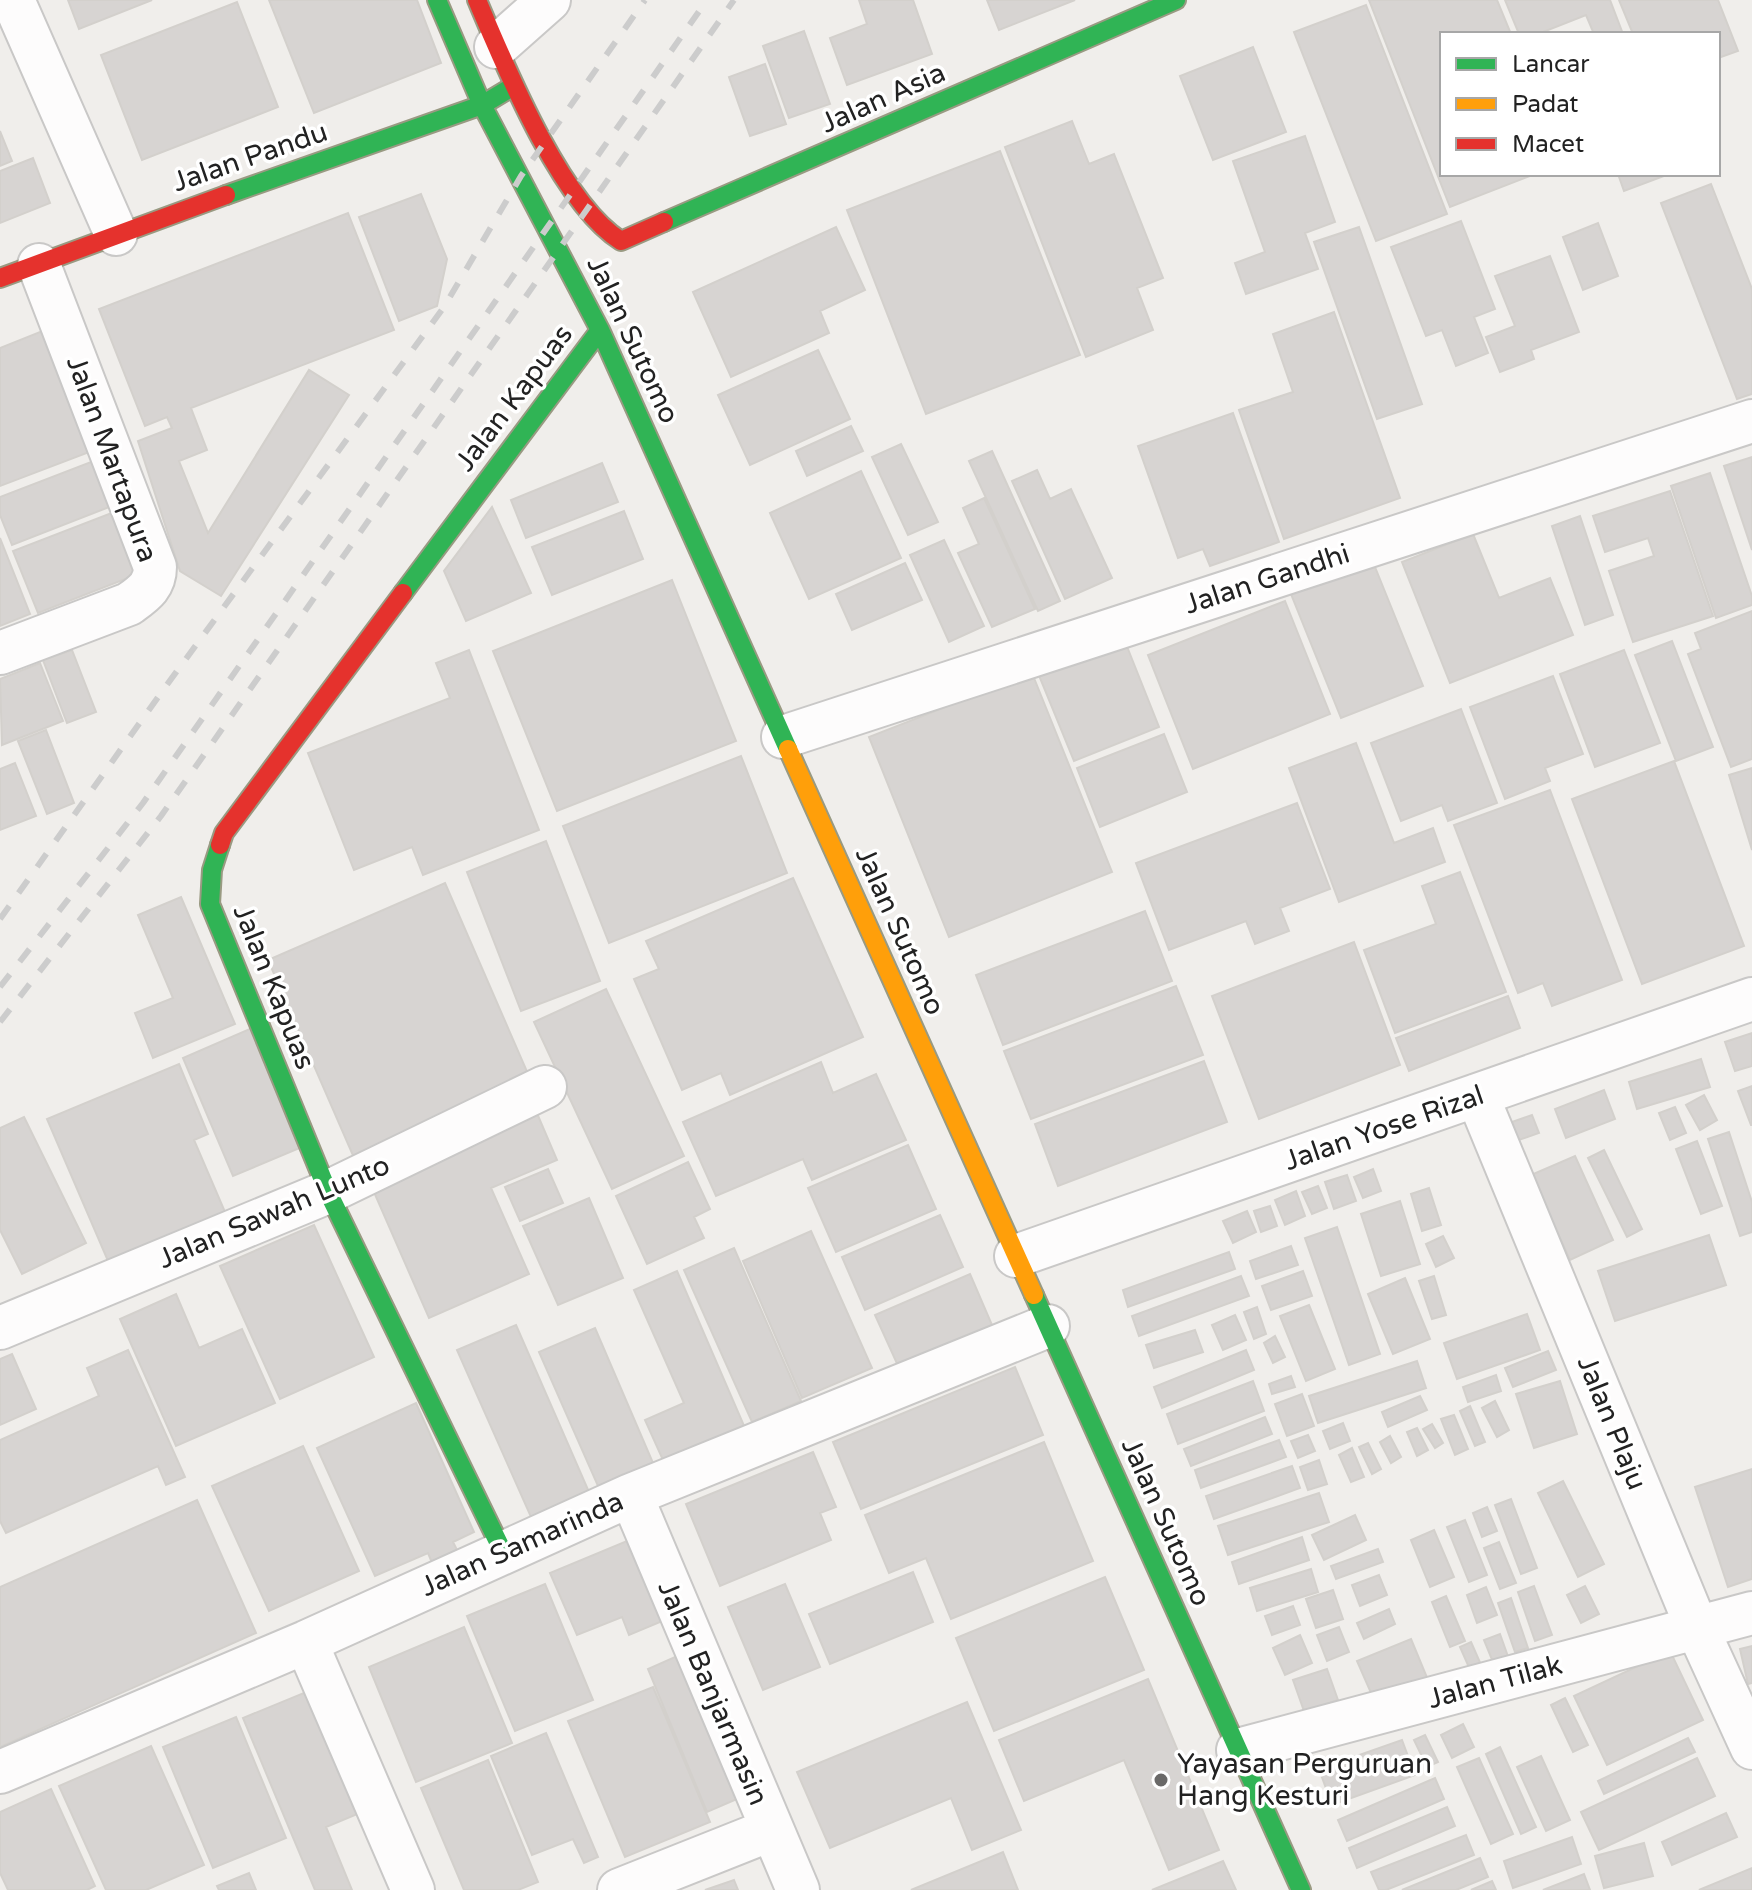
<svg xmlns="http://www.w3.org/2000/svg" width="1752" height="1890" viewBox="0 0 1752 1890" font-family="'Varela Round',sans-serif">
<rect width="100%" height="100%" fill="#f0eeeb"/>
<path fill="#d7d4d2" stroke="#d3d0cc" stroke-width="2" d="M68,0H152L79,29Z
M269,0H417L441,63L314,113Z
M859,0H913L932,54L847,85L830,38L867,24Z
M987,0H1075L999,30Z
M1369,0H1497L1511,34H1442V174H1535L1450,207Z
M1505,0H1610L1623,34H1594L1586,15L1538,34H1519Z
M1619,0H1718L1738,51L1718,58V34H1633Z
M237,2L278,107L142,160L101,55Z
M1366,5L1447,214L1376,241L1294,32Z
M804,31L830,104L789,118L763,46Z
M1253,47L1286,132L1213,160L1180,76Z
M765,64L786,124L750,136L729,77Z
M1072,121L1089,164L1114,154L1163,278L1137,288L1153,330L1086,357L1005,147Z
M0,131L12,161L0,166Z
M1305,136L1335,222L1305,233L1318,269L1246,294L1235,263L1265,252L1233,161Z
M1000,151L1080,355L926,414L847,210Z
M33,158L50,203L0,223V171Z
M1618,174H1669L1624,191Z
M1711,184L1752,289V394L1737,399L1661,203Z
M421,194L447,259L437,306L399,321L359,217Z
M348,213L394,330L191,408L207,450L179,461L208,533L309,370L349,395L221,596L180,571L138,441L172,428L167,417L145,426L99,309Z
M1461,221L1495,309L1474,317L1488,353L1456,366L1442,330L1426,336L1391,247Z
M1598,223L1618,276L1583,290L1563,237Z
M836,227L865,290L820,311L829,333L731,377L693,292Z
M1359,227L1422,404L1377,419L1314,242Z
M1550,256L1579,332L1531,350L1534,359L1500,372L1486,337L1515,326L1495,276Z
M1334,312L1400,498L1284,539L1239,410L1293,392L1273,334Z
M45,330L92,451L0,486V348Z
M818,350L850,419L750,465L718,395Z
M1233,413L1279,542L1210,566L1203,549L1178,558L1138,446Z
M851,426L863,451L807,476L796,451Z
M901,444L938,522L908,535L872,457Z
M992,451L1060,601L1038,611L969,461Z
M104,457L122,502L12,545L0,515V497Z
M1752,457V550L1724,466Z
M602,463L618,502L526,538L511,500Z
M1037,470L1050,499L1071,489L1112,578L1065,599L1012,481Z
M861,471L901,558L809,599L770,513Z
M1710,473L1752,596V605L1716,618L1671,486Z
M1670,491L1713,616L1633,642L1609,571L1654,556L1648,538L1605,552L1593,516Z
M984,498L1035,609L992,627L958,553L979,544L963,508Z
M492,507L531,593L466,621L444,571Z
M122,509L146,571L38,613L13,551Z
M624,511L643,559L552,595L532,547Z
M1580,516L1613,615L1585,625L1552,526Z
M1473,534L1499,598L1550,578L1573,635L1450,683L1402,562Z
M0,538L30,614L0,626Z
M944,540L984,626L949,642L910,555Z
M1373,562L1423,686L1341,718L1291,594Z
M905,563L922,600L852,630L836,594Z
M672,580L736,741L557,811L493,651Z
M1285,601L1330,714L1193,769L1148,655Z
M1752,611V759L1731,767L1688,654L1701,649L1695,633Z
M1124,639L1159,727L1074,761L1038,673Z
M1672,641L1713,747L1676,761L1635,655Z
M72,650L96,712L67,723L43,660Z
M469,650L539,830L423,875L412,847L354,870L308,753L450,698L436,663Z
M1624,650L1660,743L1595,767L1560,674Z
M40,663L63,721L2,745L0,679Z
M1032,673L1112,872L949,937L869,737Z
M1553,676L1583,754L1545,768L1550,781L1505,799L1470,707Z
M1461,709L1497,803L1448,821L1442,805L1401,821L1371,743Z
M46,730L74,803L47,814L18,741Z
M1164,734L1187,792L1100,827L1077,768Z
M1356,743L1394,843L1433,828L1445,862L1339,902L1289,768Z
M741,756L787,873L609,943L563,826Z
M1674,761L1744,946L1642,984L1572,799Z
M15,763L36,816L0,830V769Z
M1752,768V850L1729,775Z
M1550,790L1622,980L1552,1006L1543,983L1518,993L1454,825Z
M1297,803L1330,889L1280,908L1289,931L1255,944L1246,921L1169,950L1136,863Z
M546,841L600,981L521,1011L467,872Z
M1460,872L1506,992L1395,1033L1364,950L1436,924L1422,886Z
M793,878L863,1037L730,1095L721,1073L682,1090L634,979L659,969L646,941Z
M445,883L535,1090L358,1167L268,960Z
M181,897L235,1024L153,1058L135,1013L173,998L138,915Z
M1145,911L1172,981L1003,1045L976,975Z
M1354,942L1400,1065L1259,1119L1212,996Z
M1176,986L1203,1055L1031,1119L1004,1051Z
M606,989L684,1156L612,1189L534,1022Z
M1508,996L1520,1028L1409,1071L1396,1038Z
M252,1028L302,1147L233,1176L183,1058Z
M1752,1033V1066L1735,1071L1725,1042Z
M1701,1059L1710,1087L1637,1109L1629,1082Z
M1204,1061L1227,1122L1058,1186L1035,1124Z
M821,1062L833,1093L876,1074L906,1140L812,1180L803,1159L716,1196L683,1122Z
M179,1064L208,1134L194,1140L225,1212L108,1261L47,1119Z
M1752,1086V1125H1751L1738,1091Z
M1604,1090L1615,1119L1566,1138L1555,1109Z
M1704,1095L1717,1120L1700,1130L1686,1105Z
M1675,1107L1686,1133L1670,1140L1659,1113Z
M536,1111L557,1160L491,1188L529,1274L429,1318L370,1183Z
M1532,1115L1539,1133L1513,1142L1506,1124Z
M24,1117L86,1243L22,1274L0,1230V1128Z
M1729,1132L1752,1202V1232L1740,1236L1708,1139Z
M1697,1141L1722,1206L1701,1214L1676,1149Z
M908,1145L936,1209L836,1252L808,1188Z
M1604,1150L1642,1229L1627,1237L1588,1158Z
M1575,1156L1613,1240L1570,1260L1531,1175Z
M688,1162L710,1209L694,1217L704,1238L647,1264L616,1196Z
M548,1169L563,1203L520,1221L505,1187Z
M1373,1169L1381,1191L1363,1198L1354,1177Z
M1347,1175L1356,1201L1334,1209L1325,1182Z
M1318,1186L1327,1208L1312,1214L1302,1192Z
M1429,1188L1441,1225L1422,1231L1411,1194Z
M1296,1191L1305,1216L1285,1225L1275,1200Z
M589,1198L623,1278L558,1305L523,1226Z
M1400,1201L1420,1264L1381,1276L1361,1214Z
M1270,1206L1277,1226L1261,1232L1254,1211Z
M1247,1211L1256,1232L1233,1243L1223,1221Z
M940,1215L963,1267L865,1310L842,1257Z
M314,1225L374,1357L280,1399L220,1266Z
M1337,1227L1380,1354L1349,1365L1305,1238Z
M811,1231L872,1368L802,1398L743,1261Z
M1709,1235L1726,1285L1615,1321L1598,1271Z
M1443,1236L1454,1258L1436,1267L1426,1244Z
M1291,1246L1298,1265L1256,1279L1250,1261Z
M734,1248L801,1401L752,1422L684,1270Z
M1229,1252L1235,1269L1128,1307L1123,1290Z
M677,1271L748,1435L667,1469L645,1420L684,1403L634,1290Z
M1303,1271L1312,1296L1271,1310L1262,1286Z
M970,1274L998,1339L904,1379L875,1315Z
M1241,1276L1249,1296L1139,1336L1132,1316Z
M1434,1276L1446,1315L1432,1319L1419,1281Z
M1405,1278L1430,1339L1393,1354L1368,1294Z
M176,1294L199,1348L242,1329L275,1403L176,1446L120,1319Z
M1309,1305L1335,1369L1306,1381L1280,1316Z
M1257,1307L1266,1334L1254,1339L1244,1312Z
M1527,1314L1540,1350L1457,1379L1444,1343Z
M1235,1315L1246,1340L1223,1350L1212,1325Z
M516,1325L589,1492L531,1517L457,1350Z
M595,1328L653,1463L598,1486L539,1352Z
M1195,1330L1203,1352L1154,1368L1146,1345Z
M1275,1336L1285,1357L1273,1363L1264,1343Z
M128,1350L185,1477L166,1485L158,1466L6,1533L0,1521V1440L99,1396L87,1368Z
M1246,1350L1254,1370L1162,1408L1154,1387Z
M1548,1351L1556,1370L1513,1387L1505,1368Z
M12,1354L36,1409L0,1425V1359Z
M1417,1361L1426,1388L1318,1423L1309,1396Z
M1015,1367L1043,1435L861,1509L833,1442Z
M1496,1375L1501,1391L1468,1402L1463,1387Z
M1291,1376L1295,1387L1272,1394L1269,1384Z
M1253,1381L1264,1411L1178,1444L1167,1414Z
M1560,1381L1577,1434L1534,1448L1516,1394Z
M1302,1394L1314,1426L1287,1436L1275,1404Z
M1420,1396L1427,1410L1388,1427L1382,1412Z
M1495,1401L1509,1430L1497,1437L1482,1408Z
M416,1403L474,1532L453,1542L461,1558L435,1570L428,1553L375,1576L317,1448Z
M1470,1406L1485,1442L1475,1446L1460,1411Z
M1454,1415L1468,1449L1455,1455L1441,1419Z
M1265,1417L1272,1434L1191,1466L1184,1449Z
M1343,1423L1350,1441L1330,1449L1323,1431Z
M1432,1424L1443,1443L1435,1448L1423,1429Z
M1417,1428L1428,1450L1417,1456L1407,1432Z
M1308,1435L1315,1451L1298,1458L1291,1441Z
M1390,1436L1401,1457L1391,1463L1380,1442Z
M1279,1440L1286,1457L1201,1488L1195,1470Z
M1044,1442L1093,1561L951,1619L926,1558L889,1573L865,1515Z
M1368,1443L1381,1469L1372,1474L1359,1447Z
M303,1446L359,1571L269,1611L212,1486Z
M1352,1448L1364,1477L1351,1482L1339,1455Z
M813,1452L836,1507L820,1513L831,1540L720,1586L686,1504Z
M1319,1460L1327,1484L1308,1490L1300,1467Z
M1292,1466L1300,1488L1214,1519L1206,1496Z
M1752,1469V1579L1728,1587L1695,1487Z
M1563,1481L1604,1564L1578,1577L1538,1493Z
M1319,1493L1329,1522L1228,1555L1218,1526Z
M1511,1499L1537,1568L1521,1574L1495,1505Z
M197,1500L256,1633L0,1747V1587Z
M1487,1507L1497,1531L1482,1537L1473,1513Z
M1355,1515L1366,1540L1324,1560L1312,1535Z
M1465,1520L1487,1575L1469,1582L1447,1527Z
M1434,1530L1454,1577L1430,1587L1411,1540Z
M639,1536L672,1617L629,1635L622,1617L577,1635L550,1573Z
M1302,1537L1309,1560L1239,1584L1232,1562Z
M1499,1542L1516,1583L1500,1589L1484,1548Z
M1378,1549L1383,1562L1336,1579L1331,1566Z
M1311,1569L1318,1592L1257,1611L1250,1588Z
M913,1572L933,1622L830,1664L809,1614Z
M1379,1575L1387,1595L1360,1606L1352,1585Z
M1105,1577L1144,1670L994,1731L956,1638Z
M545,1584L593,1700L515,1731L467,1616Z
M785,1584L820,1667L763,1690L728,1607Z
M1534,1586L1552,1635L1535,1641L1518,1592Z
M1585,1586L1599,1614L1581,1623L1567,1595Z
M1486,1587L1497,1615L1477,1623L1467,1595Z
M1333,1590L1343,1619L1316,1628L1306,1599Z
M1446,1596L1465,1641L1450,1647L1432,1602Z
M1511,1598L1528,1648L1515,1652L1498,1603Z
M1293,1606L1300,1625L1272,1635L1265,1616Z
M1389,1609L1395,1624L1364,1639L1357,1623Z
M464,1627L512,1743L416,1782L369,1667Z
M1339,1627L1349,1652L1327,1661L1317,1635Z
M1500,1634L1510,1662L1495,1667L1484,1640Z
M1300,1635L1312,1663L1285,1675L1273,1648Z
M1411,1639L1428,1680L1375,1702L1357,1661Z
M1471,1642L1482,1667L1471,1672L1460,1647Z
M1752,1646V1683L1748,1684L1740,1649Z
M1670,1651L1703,1720L1607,1765L1574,1696Z
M684,1653L744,1796L707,1812L648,1669Z
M1327,1669L1338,1700L1304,1711L1293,1680Z
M1148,1679L1219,1850L1169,1870L1124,1760L1024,1801L999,1740Z
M653,1687L710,1822L625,1857L568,1721Z
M316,1688L367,1810L326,1827L352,1890H315L243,1718Z
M1565,1698L1588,1745L1573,1752L1551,1705Z
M967,1702L1021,1830L972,1850L951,1798L830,1848L797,1772Z
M236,1717L286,1838L213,1868L163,1747Z
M1463,1724L1474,1747L1452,1758L1441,1735Z
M546,1733L598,1857L584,1863L573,1839L532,1855L491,1756Z
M1425,1735L1438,1762L1427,1767L1414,1740Z
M1688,1738L1695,1752L1604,1794L1598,1781Z
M1402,1740L1415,1775L1332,1805L1319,1769Z
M151,1746L204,1865L146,1890H106L59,1786Z
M1500,1747L1536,1827L1521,1834L1486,1754Z
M1541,1756L1570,1820L1546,1831L1517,1767Z
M1479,1758L1513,1834L1491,1844L1457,1767Z
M1697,1758L1715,1796L1599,1850L1581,1812Z
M488,1760L538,1882L518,1890H464L421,1788Z
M1435,1778L1444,1799L1347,1841L1338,1820Z
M51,1789L95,1886L87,1890H8L0,1873V1812Z
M1447,1807L1455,1826L1357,1868L1349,1848Z
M1726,1813L1737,1837L1672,1865L1662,1842Z
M1466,1835L1474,1855L1386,1890H1379L1371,1872Z
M1572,1837L1581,1864L1513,1888L1504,1861Z
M1644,1843L1653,1876L1604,1888L1595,1856Z
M1003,1852L1018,1890H911Z
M1480,1858L1488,1877L1456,1890H1402Z
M1223,1861L1236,1890H1152Z
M1752,1868V1890H1699Z
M249,1873L256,1890H219L217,1886Z
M1584,1874L1590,1890H1543Z
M734,1880L738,1890H705Z
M1492,1881L1496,1890H1471Z"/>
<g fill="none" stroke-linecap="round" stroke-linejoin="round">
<defs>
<path id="street" d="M13,0L116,234
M496,47L549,0
M0,653L129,604C144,593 155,586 155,567L39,265
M783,737L1752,421
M1477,1095L1697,1628L1752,1748
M1016,1256L1752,999
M0,1328L328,1192L545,1087
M631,1495L798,1890
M306,1642L413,1890
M1238,1750L1752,1613
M0,1772L306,1642L631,1495L1048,1326
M619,1890L770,1830"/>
<path id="fast" d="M437,0L482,105L600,330L788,749
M226,195L482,105L507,90
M664,222L1176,0
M403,593L600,330
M220,845L212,870L210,904L328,1192L503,1552
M1034,1295L1301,1890"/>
<path id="slow" d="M788,749L1034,1295"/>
<path id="jam" d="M477,0C505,66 561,204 621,241L664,222
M0,278L226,195
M220,845L224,833L403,593"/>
</defs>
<use href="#street" stroke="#c9c8c7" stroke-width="46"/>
<use href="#fast" stroke="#999a82" stroke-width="22"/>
<use href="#slow" stroke="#999a82" stroke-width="22"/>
<use href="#jam" stroke="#999a82" stroke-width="22"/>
<use href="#street" stroke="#fdfcfc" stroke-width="42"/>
<use href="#fast" stroke="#30b455" stroke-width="18"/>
<use href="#slow" stroke="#ff9f0a" stroke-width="18"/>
<use href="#jam" stroke="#e5322d" stroke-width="18"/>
<path stroke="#ccc" stroke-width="6" stroke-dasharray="16 16" stroke-linecap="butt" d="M0,919L166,686L444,307L521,176L645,0
M0,987L143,803L707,0
M0,1022L161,816L734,0"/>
</g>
<circle fill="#6a6968" stroke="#fff" stroke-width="3" cx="1161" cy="1780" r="8"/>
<g text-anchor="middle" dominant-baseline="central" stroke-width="7" stroke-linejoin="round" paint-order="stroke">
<g font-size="28" fill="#222" stroke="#fff">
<text transform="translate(883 98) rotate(-24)">Jalan Asia</text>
<text transform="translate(250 157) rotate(-19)">Jalan Pandu</text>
<text transform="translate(633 340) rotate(65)">Jalan Sutomo</text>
<text transform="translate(514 398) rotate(-53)">Jalan Kapuas</text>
<text transform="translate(112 459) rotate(70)">Jalan Martapura</text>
<text transform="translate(1267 579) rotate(-18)">Jalan Gandhi</text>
<text transform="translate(900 931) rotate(66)">Jalan Sutomo</text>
<text transform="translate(274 987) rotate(68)">Jalan Kapuas</text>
<text transform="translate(1384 1128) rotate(-19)">Jalan Yose Rizal</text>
<text transform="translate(274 1212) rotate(-23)">Jalan Sawah Lunto</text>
<text transform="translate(1612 1423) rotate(68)">Jalan Plaju</text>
<text transform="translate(1166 1522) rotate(66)">Jalan Sutomo</text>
<text transform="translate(522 1544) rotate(-24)">Jalan Samarinda</text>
<text transform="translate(1495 1682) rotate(-15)">Jalan Tilak</text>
<text transform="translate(713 1693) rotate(67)">Jalan Banjarmasin</text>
</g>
<g font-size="28" fill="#222" stroke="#fff" text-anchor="start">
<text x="1177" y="1764">Yayasan Perguruan<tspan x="1177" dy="32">Hang Kesturi</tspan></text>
</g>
</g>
<rect x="1440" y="32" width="280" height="144" fill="#ffffff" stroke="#a7a7a7" stroke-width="2"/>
<rect x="1456" y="58" width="40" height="12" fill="#30b455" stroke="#a7a7a7" stroke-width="2"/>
<text x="1512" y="72" font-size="24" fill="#222222">Lancar</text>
<rect x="1456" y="98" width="40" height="12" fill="#ff9f0a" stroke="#a7a7a7" stroke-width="2"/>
<text x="1512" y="112" font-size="24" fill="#222222">Padat</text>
<rect x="1456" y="138" width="40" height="12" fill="#e5322d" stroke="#a7a7a7" stroke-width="2"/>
<text x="1512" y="152" font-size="24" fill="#222222">Macet</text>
</svg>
